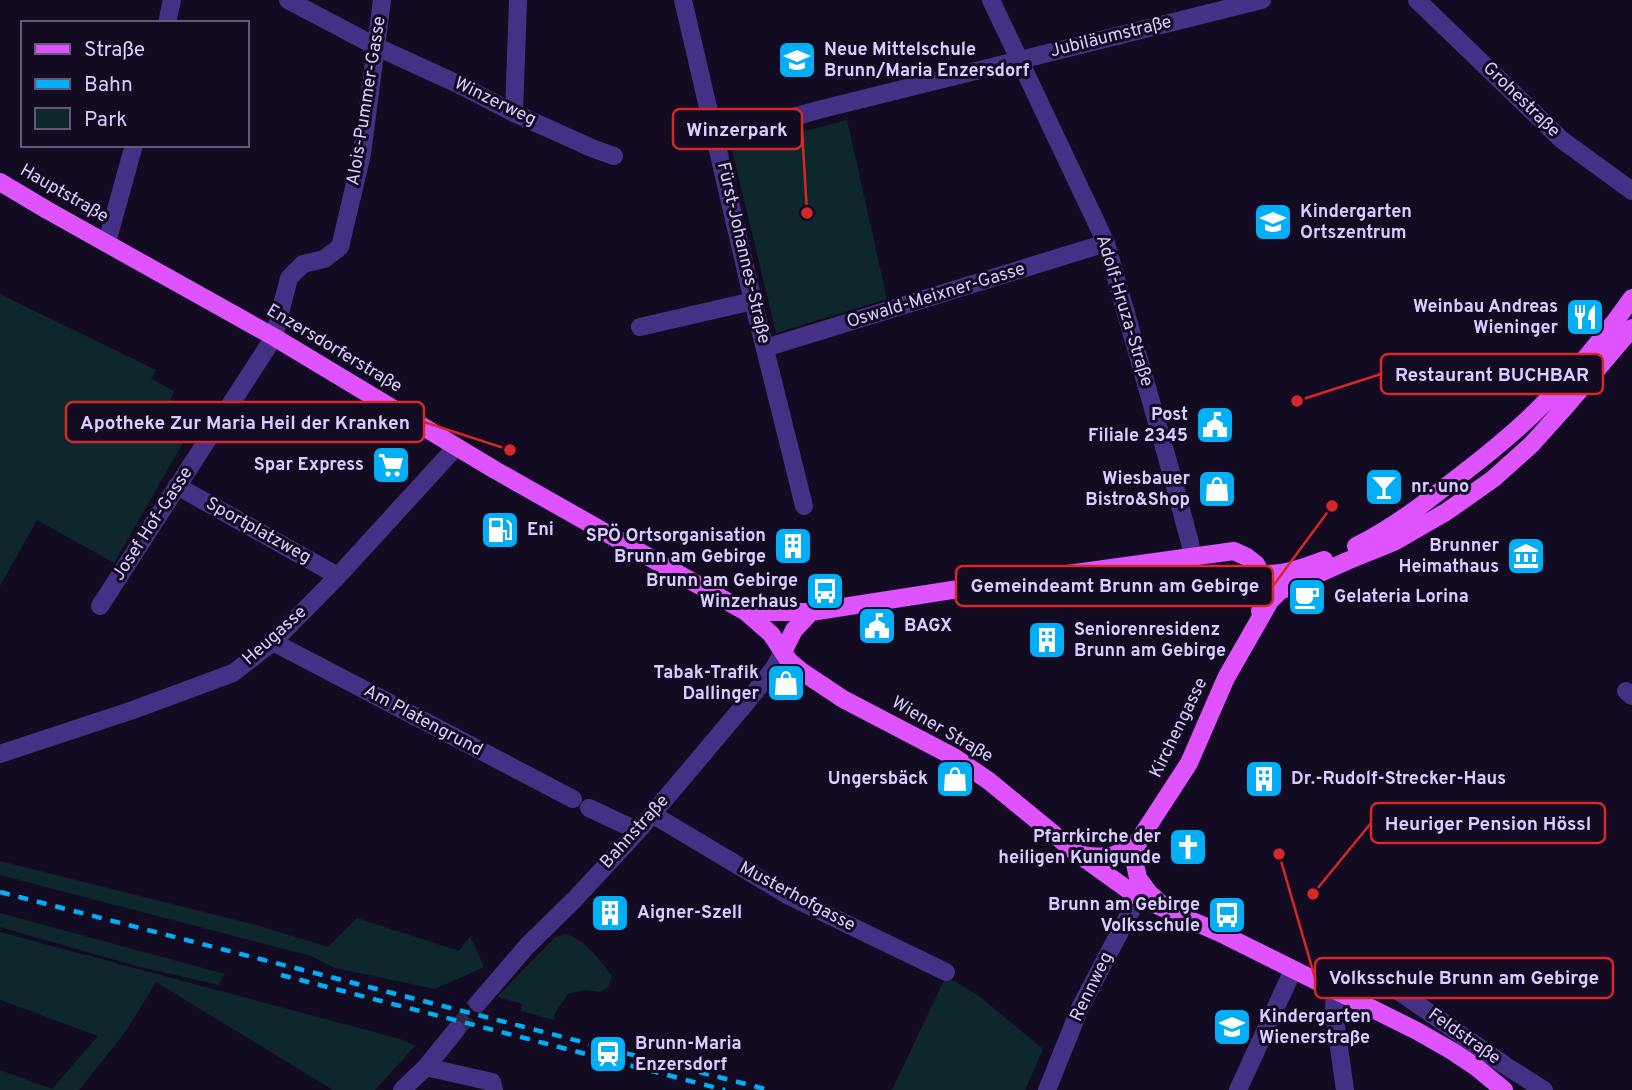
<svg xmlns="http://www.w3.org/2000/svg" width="1632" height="1090" viewBox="0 0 1632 1090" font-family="Overpass,sans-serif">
<rect width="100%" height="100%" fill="#130b22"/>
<path fill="#0d272c" d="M847,120L887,299L776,333L732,150Z
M0,294L156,370L151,379L174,391L170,400L199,415L114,563L37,520L0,586Z
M0,861L256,925L328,947L357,918L459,951L470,936L484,967L435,989L335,968L311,956L0,875Z
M0,913L225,974L219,985L136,966L0,927Z
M0,932L400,1039L415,1046L375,1090H333L156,982L126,1031L79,1090H0V1070L52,1089L98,1036L0,1000Z
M565,934C585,939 599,959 612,976L608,987L601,992L584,990L568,994L555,1013L554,1020L521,1011L522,1004L497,997L555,937Z
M946,976L979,996L1043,1049L1025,1090H892Z"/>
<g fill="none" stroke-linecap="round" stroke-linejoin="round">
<path stroke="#312843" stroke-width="18" stroke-dasharray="18 9" stroke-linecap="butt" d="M456,1030L478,1003"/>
<path stroke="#443186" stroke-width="18" d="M288,0L377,47L460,85L514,113L594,149L614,156
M683,0L753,301L804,506
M991,0L1106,243L1171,472L1190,543L1192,558
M1417,0L1562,140L1632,191
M167,23L172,0
M514,113L518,0
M716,139L818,110L1262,0
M107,242L134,145
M640,327L753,301
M765,348L1106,243
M177,486L338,576
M100,606L274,337L289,278L303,264L324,259L340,247L362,154L382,0
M273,642L573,799
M1626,691L1632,696
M0,754L133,710L233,673L273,642L338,576L456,447
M589,808L638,831
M652,814L789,896L946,972
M1335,990L1334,1012L1345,1090
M1350,998L1368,981H1380L1394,988L1506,1066L1544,1090
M478,1003L527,946L574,900L638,831L746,703L774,668L783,652
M426,1067L492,1082L494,1090
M402,1090L426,1067L456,1030
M1047,1090L1080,1008L1144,886
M1238,1090L1293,970"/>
<path stroke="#df53ff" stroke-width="18" d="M0,182L47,210L274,337L495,470L746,612L771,634L789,661L801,671L843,699L954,757L989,781L1078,854L1138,897L1220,933L1417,1031L1452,1051L1476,1067L1504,1090
M1356,546C1391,529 1422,505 1453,481C1470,468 1487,455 1503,441C1549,403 1598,347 1632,298
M1261,574C1283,575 1303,568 1324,560
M746,612H811L965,588L1234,551L1247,557L1256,564L1261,574L1264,600L1260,611
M783,652L794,630L811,612
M1082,855C1111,859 1115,857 1139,840
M1161,904L1149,893L1138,878L1134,859L1139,840L1189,763L1226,678L1270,601L1280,591L1347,561L1394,542L1446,512L1493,479L1531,445L1567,405L1632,328"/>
<path stroke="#00aff7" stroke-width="4.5" stroke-dasharray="10 9" stroke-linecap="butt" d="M0,892L769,1090
M281,975L725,1090"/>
</g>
<defs>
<symbol id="school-square" viewBox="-11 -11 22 22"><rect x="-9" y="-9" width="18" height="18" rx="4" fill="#00aff7" stroke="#130b22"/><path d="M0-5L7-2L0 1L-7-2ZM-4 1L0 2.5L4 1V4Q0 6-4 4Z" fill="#fff"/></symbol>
<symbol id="restaurant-square" viewBox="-11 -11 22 22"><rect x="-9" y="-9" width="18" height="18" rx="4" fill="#00aff7" stroke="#130b22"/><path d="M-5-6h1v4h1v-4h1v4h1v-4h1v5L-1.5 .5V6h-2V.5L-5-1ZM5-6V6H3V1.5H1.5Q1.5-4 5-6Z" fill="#fff"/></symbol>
<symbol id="civic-square" viewBox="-11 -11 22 22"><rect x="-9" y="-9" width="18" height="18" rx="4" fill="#00aff7" stroke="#130b22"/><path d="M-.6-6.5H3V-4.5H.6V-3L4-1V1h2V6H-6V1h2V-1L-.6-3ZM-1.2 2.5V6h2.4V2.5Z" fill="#fff"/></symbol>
<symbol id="supermarket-square" viewBox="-11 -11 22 22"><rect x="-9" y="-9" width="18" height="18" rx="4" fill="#00aff7" stroke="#130b22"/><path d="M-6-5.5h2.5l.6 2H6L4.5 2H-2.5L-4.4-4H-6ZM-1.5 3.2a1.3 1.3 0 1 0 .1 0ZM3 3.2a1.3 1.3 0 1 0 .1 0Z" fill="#fff"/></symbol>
<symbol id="bar-square" viewBox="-11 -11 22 22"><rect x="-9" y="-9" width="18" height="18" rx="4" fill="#00aff7" stroke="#130b22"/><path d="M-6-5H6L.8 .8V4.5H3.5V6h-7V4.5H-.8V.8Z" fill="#fff"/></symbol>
<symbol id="shop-square" viewBox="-11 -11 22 22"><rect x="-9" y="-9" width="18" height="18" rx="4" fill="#00aff7" stroke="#130b22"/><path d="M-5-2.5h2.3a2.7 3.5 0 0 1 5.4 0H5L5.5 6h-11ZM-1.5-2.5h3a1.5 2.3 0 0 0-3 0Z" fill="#fff"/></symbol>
<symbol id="fuel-square" viewBox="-11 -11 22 22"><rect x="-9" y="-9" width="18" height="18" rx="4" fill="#00aff7" stroke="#130b22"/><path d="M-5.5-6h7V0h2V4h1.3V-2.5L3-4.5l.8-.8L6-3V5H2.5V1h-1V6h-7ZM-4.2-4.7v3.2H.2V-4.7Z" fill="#fff"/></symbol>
<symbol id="building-square" viewBox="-11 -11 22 22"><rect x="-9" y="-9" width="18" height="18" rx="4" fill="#00aff7" stroke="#130b22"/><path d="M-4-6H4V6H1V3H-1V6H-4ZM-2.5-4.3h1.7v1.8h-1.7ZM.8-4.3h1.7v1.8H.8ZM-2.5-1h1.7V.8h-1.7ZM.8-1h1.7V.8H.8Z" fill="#fff"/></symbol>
<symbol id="museum-square" viewBox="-11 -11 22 22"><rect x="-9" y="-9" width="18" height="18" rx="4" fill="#00aff7" stroke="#130b22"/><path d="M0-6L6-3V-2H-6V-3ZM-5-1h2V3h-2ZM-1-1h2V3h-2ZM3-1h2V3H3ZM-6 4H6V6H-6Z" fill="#fff"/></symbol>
<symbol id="bus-square" viewBox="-11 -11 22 22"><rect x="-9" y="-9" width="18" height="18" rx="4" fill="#00aff7" stroke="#130b22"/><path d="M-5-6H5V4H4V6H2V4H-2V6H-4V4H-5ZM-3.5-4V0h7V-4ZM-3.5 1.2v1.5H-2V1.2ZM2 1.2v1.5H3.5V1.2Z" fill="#fff"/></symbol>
<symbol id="cafe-square" viewBox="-11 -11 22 22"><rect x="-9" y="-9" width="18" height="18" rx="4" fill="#00aff7" stroke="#130b22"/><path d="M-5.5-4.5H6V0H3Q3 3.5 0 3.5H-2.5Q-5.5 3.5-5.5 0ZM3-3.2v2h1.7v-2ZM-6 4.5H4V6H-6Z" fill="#fff"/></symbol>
<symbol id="church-square" viewBox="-11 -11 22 22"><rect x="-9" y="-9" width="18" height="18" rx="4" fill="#00aff7" stroke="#130b22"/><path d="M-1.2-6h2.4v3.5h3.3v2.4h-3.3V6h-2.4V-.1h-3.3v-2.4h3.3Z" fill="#fff"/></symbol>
<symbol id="station-square" viewBox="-11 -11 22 22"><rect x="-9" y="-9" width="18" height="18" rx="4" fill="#00aff7" stroke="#130b22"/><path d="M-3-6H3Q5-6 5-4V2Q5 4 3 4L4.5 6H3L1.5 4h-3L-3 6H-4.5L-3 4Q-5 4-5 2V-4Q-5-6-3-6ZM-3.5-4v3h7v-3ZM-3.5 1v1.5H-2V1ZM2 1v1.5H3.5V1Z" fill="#fff"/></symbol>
</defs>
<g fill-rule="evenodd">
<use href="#school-square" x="775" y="38" width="44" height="44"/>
<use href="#school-square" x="1251" y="200" width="44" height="44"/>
<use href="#restaurant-square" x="1563" y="295" width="44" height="44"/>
<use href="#civic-square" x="1193" y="403" width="44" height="44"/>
<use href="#supermarket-square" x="369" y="443" width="44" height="44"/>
<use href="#bar-square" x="1362" y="465" width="44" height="44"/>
<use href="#shop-square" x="1195" y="467" width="44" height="44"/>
<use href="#fuel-square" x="478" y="508" width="44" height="44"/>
<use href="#building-square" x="771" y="524" width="44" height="44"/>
<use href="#museum-square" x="1504" y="534" width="44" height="44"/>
<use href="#bus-square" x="803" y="569" width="44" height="44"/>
<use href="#cafe-square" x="1285" y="575" width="44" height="44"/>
<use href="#civic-square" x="855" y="604" width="44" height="44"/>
<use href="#building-square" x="1025" y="618" width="44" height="44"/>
<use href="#shop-square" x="764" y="661" width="44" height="44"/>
<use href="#shop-square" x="933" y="757" width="44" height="44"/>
<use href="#building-square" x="1242" y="757" width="44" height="44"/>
<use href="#church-square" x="1166" y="825" width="44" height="44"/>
<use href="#building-square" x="588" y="891" width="44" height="44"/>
<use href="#bus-square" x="1205" y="893" width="44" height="44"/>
<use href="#school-square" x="1210" y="1005" width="44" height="44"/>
<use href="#station-square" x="586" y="1032" width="44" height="44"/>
</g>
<g text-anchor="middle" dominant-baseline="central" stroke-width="6" stroke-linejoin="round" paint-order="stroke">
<g font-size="18" fill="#dbccff" stroke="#130b22">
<text transform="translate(1111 37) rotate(-14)">Jubiläumstraße</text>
<text transform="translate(1521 100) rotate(44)">Grohestraße</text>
<text transform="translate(367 101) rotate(-81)">Alois-Pummer-Gasse</text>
<text transform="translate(495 102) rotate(26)">Winzerweg</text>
<text transform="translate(64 194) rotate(30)">Hauptstraße</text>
<text transform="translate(743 253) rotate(77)">Fürst-Johannes-Straße</text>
<text transform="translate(936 296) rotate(-17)">Oswald-Meixner-Gasse</text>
<text transform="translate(1124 311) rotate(73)">Adolf-Hruza-Straße</text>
<text transform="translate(334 349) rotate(31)">Enzersdorferstraße</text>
<text transform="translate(153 524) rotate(-57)">Josef Hof-Gasse</text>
<text transform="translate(258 531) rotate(29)">Sportplatzweg</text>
<text transform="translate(275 636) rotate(-42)">Heugasse</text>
<text transform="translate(423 721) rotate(28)">Am Platengrund</text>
<text transform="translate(1179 728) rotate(-64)">Kirchengasse</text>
<text transform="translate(942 730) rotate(30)">Wiener Straße</text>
<text transform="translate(635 832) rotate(-48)">Bahnstraße</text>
<text transform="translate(797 897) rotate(28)">Musterhofgasse</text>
<text transform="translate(1092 987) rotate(-64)">Rennweg</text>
<text transform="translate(1464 1037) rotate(35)">Feldstraße</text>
</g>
<g font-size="18" font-weight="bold" fill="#dbccff" stroke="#130b22" text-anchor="start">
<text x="824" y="50">Neue Mittelschule<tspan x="824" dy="21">Brunn/Maria Enzersdorf</tspan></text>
<text x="1300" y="212">Kindergarten<tspan x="1300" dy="21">Ortszentrum</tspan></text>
<text x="1558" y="307" text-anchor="end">Weinbau Andreas<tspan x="1558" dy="21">Wieninger</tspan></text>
<text x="1188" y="415" text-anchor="end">Post<tspan x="1188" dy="21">Filiale 2345</tspan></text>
<text x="364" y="465" text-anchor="end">Spar Express</text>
<text x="1190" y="479" text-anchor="end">Wiesbauer<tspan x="1190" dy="21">Bistro&amp;Shop</tspan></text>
<text x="1411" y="487">nr. uno</text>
<text x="527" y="530">Eni</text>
<text x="766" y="536" text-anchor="end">SPÖ Ortsorganisation<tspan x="766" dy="21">Brunn am Gebirge</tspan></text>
<text x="1499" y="546" text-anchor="end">Brunner<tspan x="1499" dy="21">Heimathaus</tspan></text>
<text x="798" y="581" text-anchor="end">Brunn am Gebirge<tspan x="798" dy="21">Winzerhaus</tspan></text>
<text x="1334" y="597">Gelateria Lorina</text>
<text x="904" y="626">BAGX</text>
<text x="1074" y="630">Seniorenresidenz<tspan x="1074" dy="21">Brunn am Gebirge</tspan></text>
<text x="759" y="673" text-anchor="end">Tabak-Trafik<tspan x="759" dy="21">Dallinger</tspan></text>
<text x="928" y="779" text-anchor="end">Ungersbäck</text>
<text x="1291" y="779">Dr.-Rudolf-Strecker-Haus</text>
<text x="1161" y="837" text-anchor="end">Pfarrkirche der<tspan x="1161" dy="21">heiligen Kunigunde</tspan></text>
<text x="1200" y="905" text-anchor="end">Brunn am Gebirge<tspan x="1200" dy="21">Volksschule</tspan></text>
<text x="637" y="913">Aigner-Szell</text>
<text x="1259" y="1017">Kindergarten<tspan x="1259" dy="21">Wienerstraße</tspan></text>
<text x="635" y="1044">Brunn-Maria<tspan x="635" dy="21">Enzersdorf</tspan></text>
</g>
</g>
<path fill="none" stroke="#d62828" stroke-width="2.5" d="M807 213L802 129M1297 401L1381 374M510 450L424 422M1332 506L1273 586M1313 894L1371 823M1279 854L1315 978"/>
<g fill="#d62828" stroke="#130b22" stroke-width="2.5">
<circle cx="807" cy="213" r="7"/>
<circle cx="1297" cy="401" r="7"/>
<circle cx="510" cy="450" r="7"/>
<circle cx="1332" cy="506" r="7"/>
<circle cx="1313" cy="894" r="7"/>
<circle cx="1279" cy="854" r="7"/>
</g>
<g fill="#130b22" stroke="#d62828" stroke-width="2.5">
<rect x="673" y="109" width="129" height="40" rx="7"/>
<rect x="1381" y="354" width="222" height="40" rx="7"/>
<rect x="66" y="402" width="358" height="40" rx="7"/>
<rect x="956" y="566" width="317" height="40" rx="7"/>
<rect x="1371" y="803" width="234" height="40" rx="7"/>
<rect x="1315" y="958" width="298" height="40" rx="7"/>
</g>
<g font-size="19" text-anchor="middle" font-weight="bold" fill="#dbccff">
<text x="737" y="136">Winzerpark</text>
<text x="1492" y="381">Restaurant BUCHBAR</text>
<text x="245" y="429">Apotheke Zur Maria Heil der Kranken</text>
<text x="1115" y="592">Gemeindeamt Brunn am Gebirge</text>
<text x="1488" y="830">Heuriger Pension Hössl</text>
<text x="1464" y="984">Volksschule Brunn am Gebirge</text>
</g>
<rect x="21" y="21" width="228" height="126" fill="#130b22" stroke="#63587a" stroke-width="2"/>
<rect x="35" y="44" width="35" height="10" fill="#df53ff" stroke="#63587a" stroke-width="2"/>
<text x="84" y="56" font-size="21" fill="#dbccff">Straße</text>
<rect x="35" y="79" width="35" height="10" fill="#00aff7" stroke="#63587a" stroke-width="2"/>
<text x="84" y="91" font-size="21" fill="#dbccff">Bahn</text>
<rect x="35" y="108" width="35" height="21" fill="#0d272c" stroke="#63587a" stroke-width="2"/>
<text x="84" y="126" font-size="21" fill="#dbccff">Park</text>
</svg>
